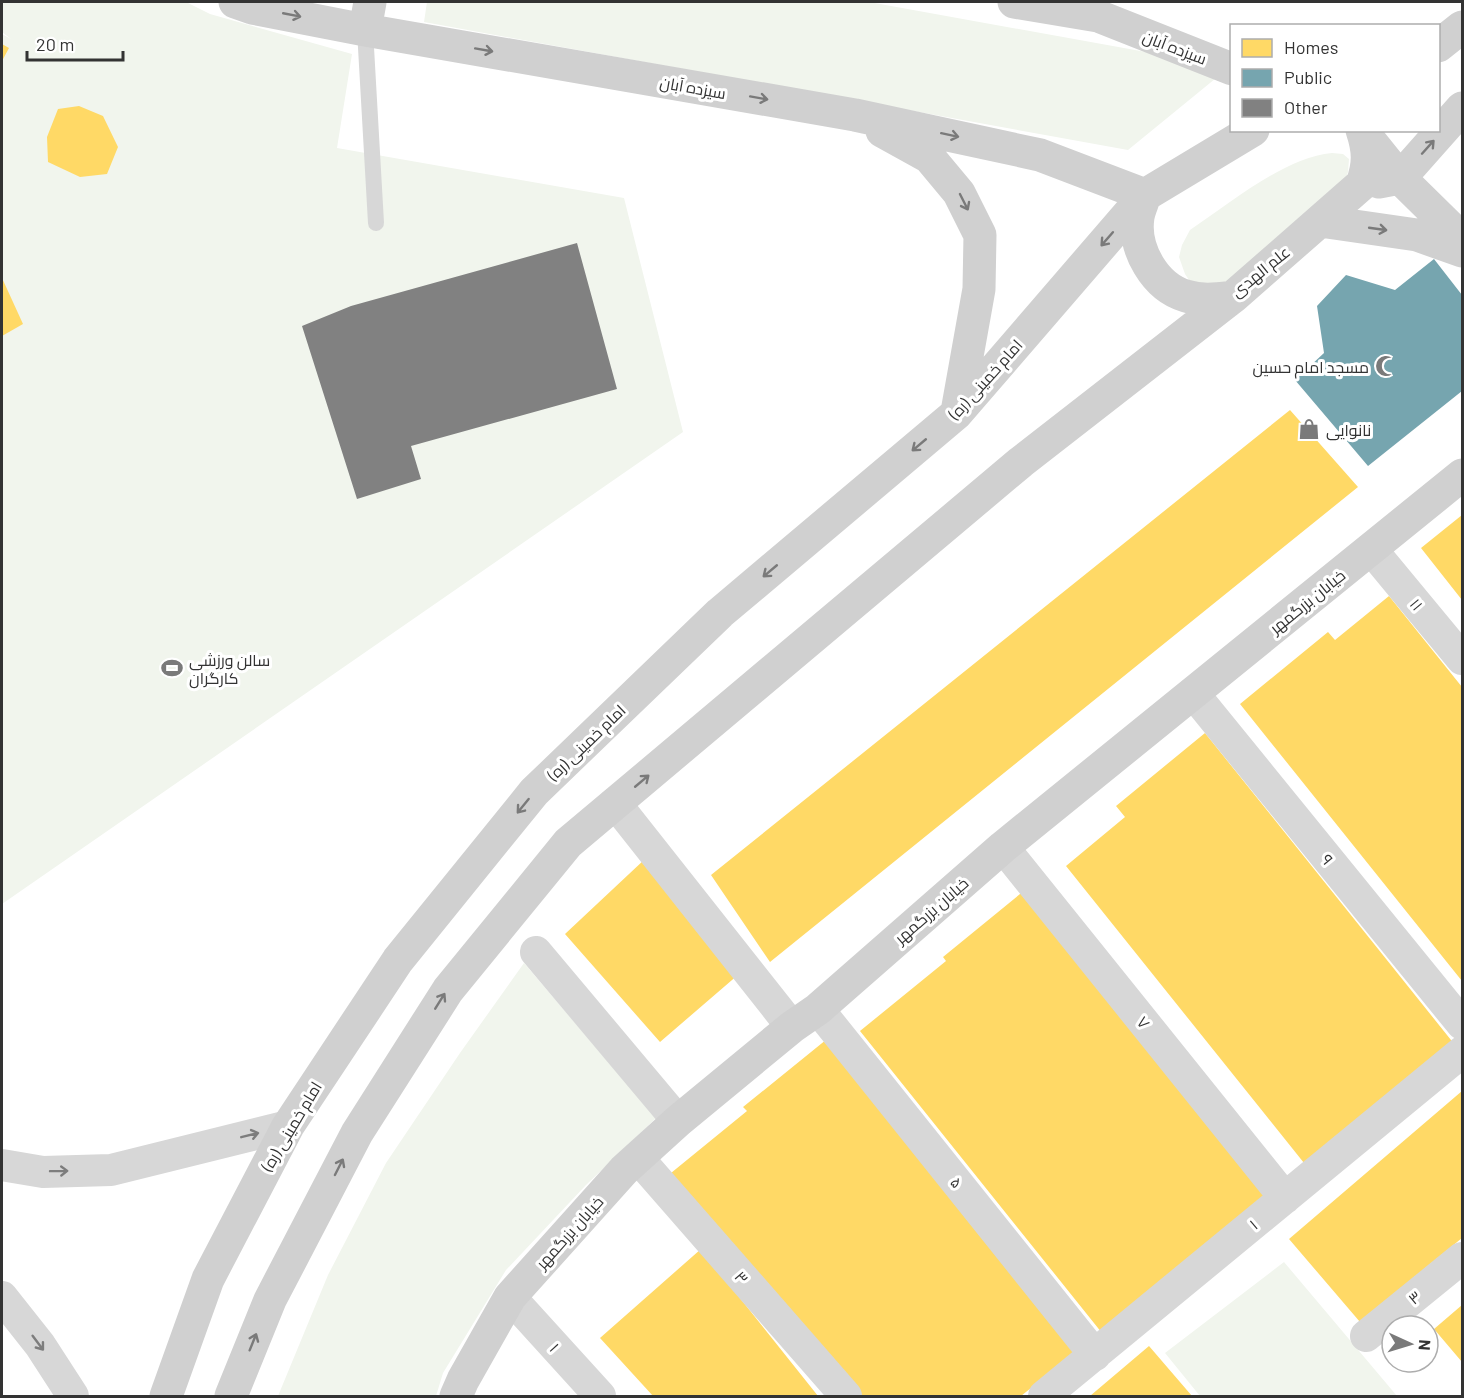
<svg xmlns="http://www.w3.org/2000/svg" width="1464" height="1398" viewBox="0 0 1464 1398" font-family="Barlow,Cairo,sans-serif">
<rect width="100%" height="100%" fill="#fff"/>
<path fill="#f1f5ed" d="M2,2H186L210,14L352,54L337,148L624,198L683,432L2,904V34L11,39L2,32Z
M427,2H869L1146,52L1221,74L1128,150L424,22Z
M1332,153L1343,154L1349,159L1348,172L1344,185L1224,291L1191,283L1185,274L1179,257L1182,245L1190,230C1231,203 1283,158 1332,153Z
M524,963L656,1118L586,1185L506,1270L443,1373L436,1396H278L328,1275L386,1163L460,1053Z
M1284,1262L1397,1396H1200L1165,1353Z"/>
<path fill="#ffd966" d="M2,44L9,48L2,61Z
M79,106L103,116L118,147L107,174L80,177L48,162L47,137L58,109Z
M2,278L23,324L2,336Z
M1290,410L1358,487L770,962L711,875Z
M1462,515V600L1421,548Z
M1389,596L1462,687V981L1240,704L1328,632L1335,640Z
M1205,733L1455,1045L1316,1178L1066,866L1125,817L1116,806Z
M645,859L739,974L660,1042L565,934Z
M1031,885L1282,1197L1110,1343L860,1031L946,961L943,957Z
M832,1035L1082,1347L1021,1396H850L671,1173L747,1111L743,1107Z
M1462,1091V1238L1360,1322L1289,1239Z
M701,1249L818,1396H653L600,1338Z
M1462,1305V1362L1434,1329Z
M1149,1346L1192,1396H1090Z"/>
<path fill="#76a5af" d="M1434,259L1462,295V391L1368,466L1295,380L1324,353L1317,306L1346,275L1395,290Z"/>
<path fill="#818181" d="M577,243L617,389L411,446L421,479L357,499L302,326L351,306Z"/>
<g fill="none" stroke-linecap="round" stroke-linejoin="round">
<path stroke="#d7d7d7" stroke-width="16" d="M365,30L376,223"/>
<path stroke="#d7d7d7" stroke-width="32" d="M1371,549L1462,659
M1193,693L1462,1024
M615,803L792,1027
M1003,847L1285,1198
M536,952L678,1121
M818,1009L1095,1355
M638,1158L846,1396
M2,1165L43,1172L111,1170L288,1126
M2,1297L40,1345L73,1396
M510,1297L600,1396
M1366,1336L1462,1258
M1044,1396L1462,1052"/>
<path stroke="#d0d0d0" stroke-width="33" d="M1014,2L1098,16L1232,69
M365,30L370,2
M1438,46L1462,27
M882,131L929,157L959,193L980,235L979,289L957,412
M1363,132L1400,178L1462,239
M1379,182L1400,178L1462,108
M1320,221L1417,235L1462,251
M1233,297C1216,299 1202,301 1186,296C1155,287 1133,249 1138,217C1139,210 1143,202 1145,195L1253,130
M166,1396L208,1279L288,1126L398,960L534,792L720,613L956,414L1145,195L1040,155L855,115L365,30L252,8L235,2
M231,1396L270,1300L357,1133L448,990L568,843L1021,462L1233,297L1362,184C1369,164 1369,151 1362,130
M456,1396L463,1380L510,1297L624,1170L678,1121L792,1027L818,1009L1003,847L1462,475"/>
</g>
<defs><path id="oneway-shaft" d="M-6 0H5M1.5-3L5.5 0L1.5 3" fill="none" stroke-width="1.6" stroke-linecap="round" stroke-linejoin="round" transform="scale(1.5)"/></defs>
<g stroke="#7a7a7a">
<use href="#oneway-shaft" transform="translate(292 15) rotate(11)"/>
<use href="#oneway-shaft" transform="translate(484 50) rotate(10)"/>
<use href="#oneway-shaft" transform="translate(759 98) rotate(10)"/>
<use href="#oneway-shaft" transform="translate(950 135) rotate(12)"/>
<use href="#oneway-shaft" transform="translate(1428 147) rotate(-48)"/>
<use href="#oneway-shaft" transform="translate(964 202) rotate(63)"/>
<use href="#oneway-shaft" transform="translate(1378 229) rotate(8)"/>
<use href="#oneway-shaft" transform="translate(1107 239) rotate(131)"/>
<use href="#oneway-shaft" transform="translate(919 445) rotate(140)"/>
<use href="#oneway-shaft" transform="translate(770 571) rotate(140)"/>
<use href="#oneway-shaft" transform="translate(642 781) rotate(-40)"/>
<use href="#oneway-shaft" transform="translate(523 806) rotate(129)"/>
<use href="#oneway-shaft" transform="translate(440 1001) rotate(-58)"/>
<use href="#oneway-shaft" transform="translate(339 1167) rotate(-63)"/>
<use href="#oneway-shaft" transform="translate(253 1342) rotate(-68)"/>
</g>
<g stroke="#7d7d7d">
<use href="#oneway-shaft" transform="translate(250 1135) rotate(-14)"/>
<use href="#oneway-shaft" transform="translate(59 1171) rotate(-1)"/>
<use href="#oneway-shaft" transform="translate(38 1343) rotate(53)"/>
</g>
<defs>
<symbol id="mosque-bare" viewBox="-9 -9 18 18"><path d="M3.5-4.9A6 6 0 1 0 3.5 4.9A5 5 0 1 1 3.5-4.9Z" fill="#7a7a7a" stroke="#fff" stroke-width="2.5" paint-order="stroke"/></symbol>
<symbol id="shop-bare" viewBox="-9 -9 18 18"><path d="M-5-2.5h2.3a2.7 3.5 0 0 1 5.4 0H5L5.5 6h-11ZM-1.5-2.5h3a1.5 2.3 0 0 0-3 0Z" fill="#7a7a7a" stroke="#fff" stroke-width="2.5" paint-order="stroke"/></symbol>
<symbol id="stadium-bare" viewBox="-9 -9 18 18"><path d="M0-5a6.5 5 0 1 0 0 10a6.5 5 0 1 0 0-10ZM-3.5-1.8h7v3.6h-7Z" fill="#7a7a7a" stroke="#fff" stroke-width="2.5" paint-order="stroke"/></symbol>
</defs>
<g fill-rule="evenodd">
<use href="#mosque-bare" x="1371" y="351" width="30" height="30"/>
<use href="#shop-bare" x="1294" y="414" width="30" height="30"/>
<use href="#stadium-bare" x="157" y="653" width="30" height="30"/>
</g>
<g text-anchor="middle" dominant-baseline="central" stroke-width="6" stroke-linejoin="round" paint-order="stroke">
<g font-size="16" fill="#333" stroke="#fff">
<text transform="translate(1175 47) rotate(21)">سیزده آبان</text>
<text transform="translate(693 87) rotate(10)">سیزده آبان</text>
<text transform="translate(1260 271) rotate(-39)">علم الهدی</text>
<text transform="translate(985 379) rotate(-48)">امام خمینی (ره)</text>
<text transform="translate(1307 601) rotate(-39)">خیابان بزرگمهر</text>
<text transform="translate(1417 604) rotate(50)">۱۱</text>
<text transform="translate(586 742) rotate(-44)">امام خمینی (ره)</text>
<text transform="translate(1328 859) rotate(51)">۹</text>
<text transform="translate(931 910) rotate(-41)">خیابان بزرگمهر</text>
<text transform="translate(1144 1022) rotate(51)">۷</text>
<text transform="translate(291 1126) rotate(-59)">امام خمینی (ره)</text>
<text transform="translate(957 1182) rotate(51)">۵</text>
<text transform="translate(1253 1224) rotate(-40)">۱</text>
<text transform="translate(569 1232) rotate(-48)">خیابان بزرگمهر</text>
<text transform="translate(742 1277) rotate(49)">۳</text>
<text transform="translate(1414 1297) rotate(-39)">۳</text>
<text transform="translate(555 1347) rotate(48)">۱</text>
</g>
<g font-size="16" fill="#333" stroke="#fff" text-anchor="start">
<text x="1369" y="366" text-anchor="end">مسجد امام حسین</text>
<text x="1326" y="429">نانوایی</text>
<text x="189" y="659">سالن ورزشی<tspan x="189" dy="18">کارگران</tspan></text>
</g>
</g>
<rect width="1464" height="1398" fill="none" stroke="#333333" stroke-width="6"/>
<rect x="1230" y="24" width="210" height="108" fill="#ffffff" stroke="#adadad" stroke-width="1.5"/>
<rect x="1242" y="39" width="30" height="18" fill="#ffd966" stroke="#adadad" stroke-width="1.5"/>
<text x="1284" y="54" font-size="18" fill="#333333">Homes</text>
<rect x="1242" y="69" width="30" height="18" fill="#76a5af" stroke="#adadad" stroke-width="1.5"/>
<text x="1284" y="84" font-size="18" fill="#333333">Public</text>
<rect x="1242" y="99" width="30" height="18" fill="#818181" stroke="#adadad" stroke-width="1.5"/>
<text x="1284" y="114" font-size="18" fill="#333333">Other</text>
<g transform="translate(1410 1344) rotate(94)"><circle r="28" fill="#ffffff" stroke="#adadad" stroke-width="1.5"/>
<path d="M0-4.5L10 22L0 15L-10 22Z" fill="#7a7a7a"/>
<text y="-9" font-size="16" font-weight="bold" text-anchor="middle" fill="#333333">N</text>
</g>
<path d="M27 51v9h96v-9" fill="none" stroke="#333333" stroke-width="3"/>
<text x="36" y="51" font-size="18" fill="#333333" stroke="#ffffff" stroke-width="4.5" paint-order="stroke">20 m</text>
</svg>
